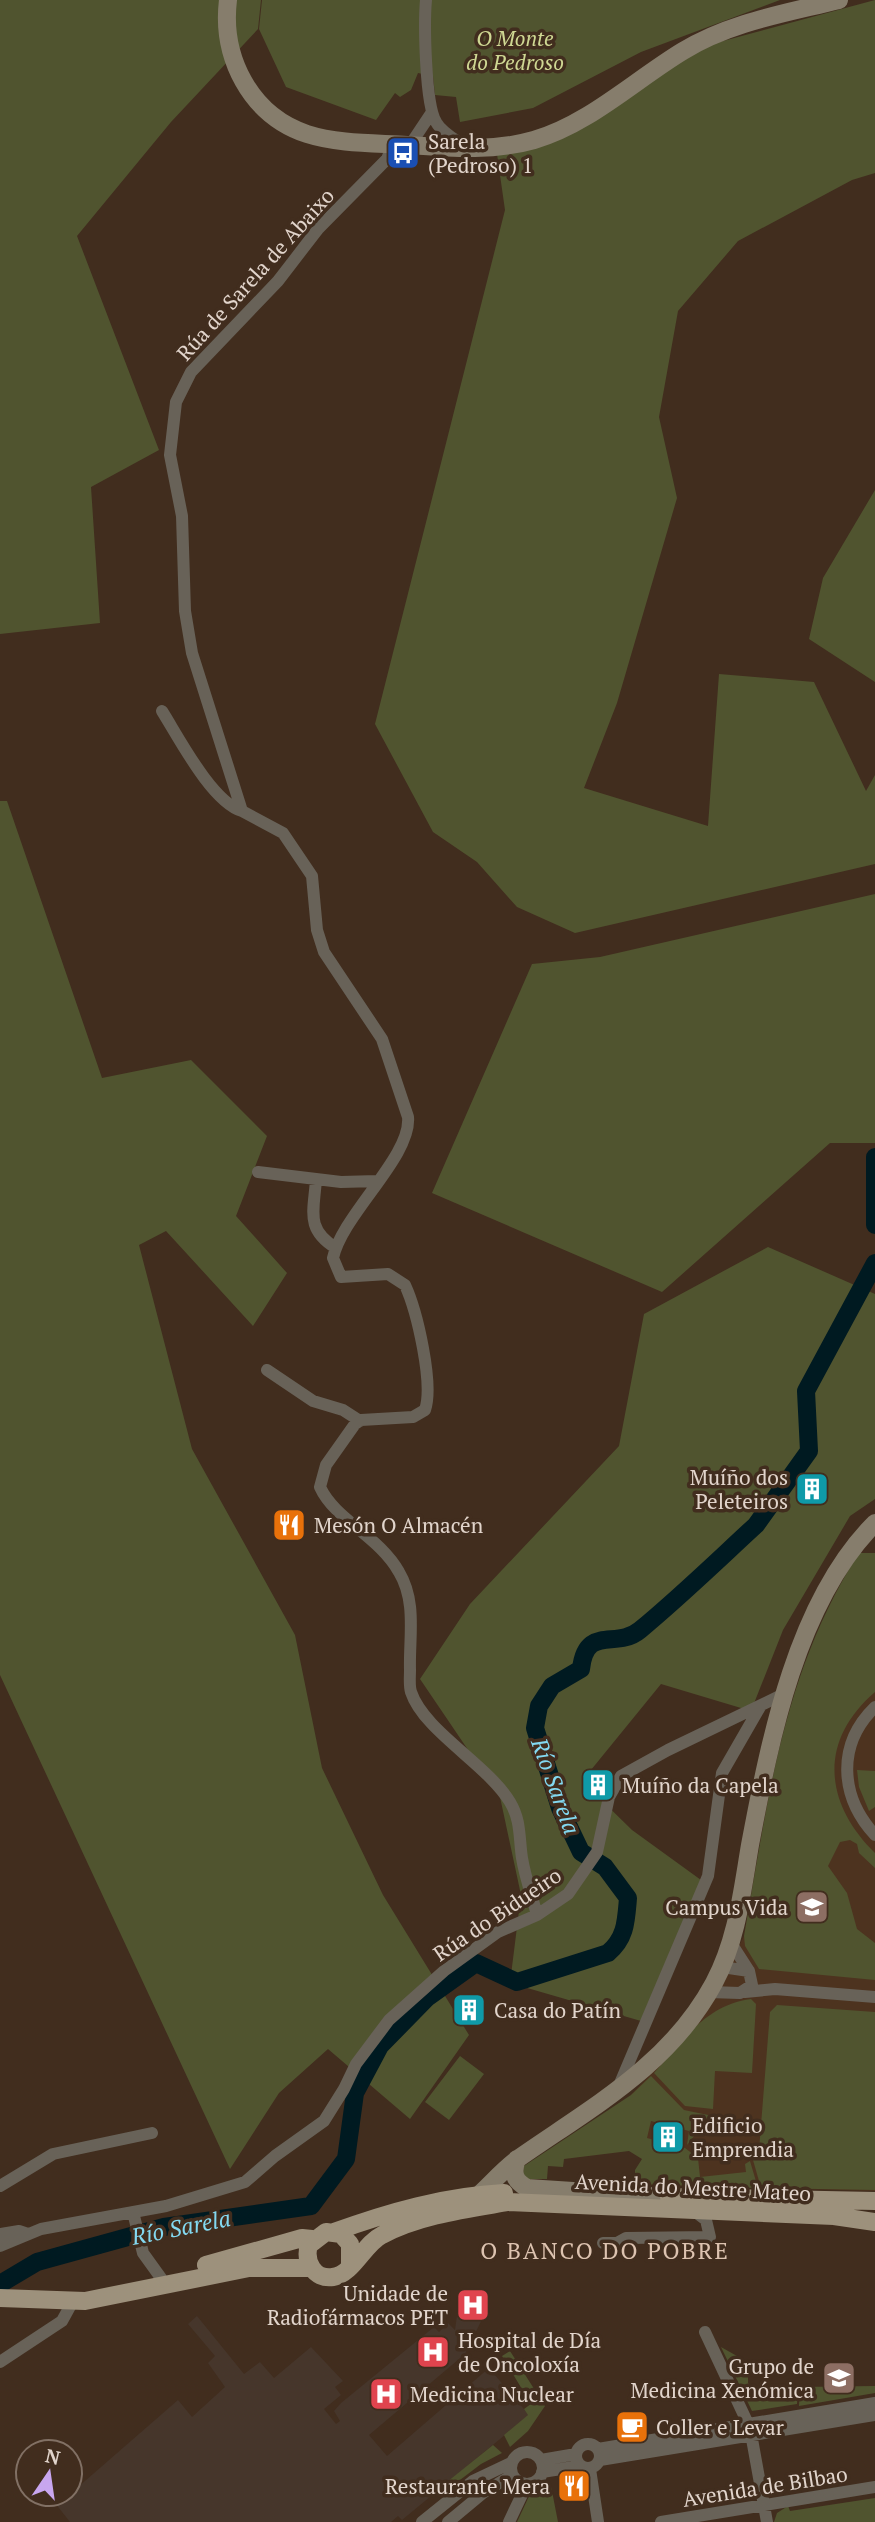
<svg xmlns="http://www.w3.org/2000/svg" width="875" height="2522" viewBox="0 0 875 2522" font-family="'PT Serif',serif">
<rect width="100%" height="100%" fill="#412d1e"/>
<path fill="#4d331f" d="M875,1651V2191L661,2185L631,2095L701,2020L744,1936L771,1782Z"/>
<path fill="#46362b" d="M475,2297L488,2298L487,2309L465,2354L369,2435L387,2456L489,2368L529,2415L402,2520L398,2516L391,2522H70L55,2503L70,2494L178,2400L192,2417L225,2387L208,2363L215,2356L188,2324L197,2316L244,2374L260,2362L274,2378L311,2347L343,2381L335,2387L341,2395L324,2409L336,2424L340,2421L334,2411L341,2403L434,2327L439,2332L448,2323L455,2330L459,2301Z"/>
<path fill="#50542f" d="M0,0H261L258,29L171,122L77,236L159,450L91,487L100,623L0,634Z
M262,0H780L641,52L533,108L460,122L456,97L435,95L433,76L418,73L411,90L400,97L395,93L376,120L286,87L259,29Z
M875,0V173L852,180L738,241L678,311L659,417L677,498L617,703L584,788L708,826L719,674L814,682L866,791L875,775V864L575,933L517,907L477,862L433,832L375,724L505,210L497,154L712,44Z
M875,490V682L809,639L823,578Z
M0,801H7L102,1078L191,1060L267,1136L236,1216L287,1273L253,1326L166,1231L139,1245L192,1449L295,1635L322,1768L383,1895L469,2035L410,2119L328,2049L279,2093L230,2169L0,1675Z
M875,894V1143H830L662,1292L432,1193L532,964L600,957Z
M768,1247L875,1294V1499L850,1516L783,1630L751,1711L661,1684L582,1781L632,1830L701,1880L641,2021L510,1983L521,1895L500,1797L420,1679L470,1604L619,1446L644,1314Z
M859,1553H875V1692C818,1741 824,1803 875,1853V1868L859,1853L857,1844L850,1840L840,1842L828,1866L847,1893L857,1929L875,1943V1980L759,1969L745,1946L744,1936C768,1800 783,1672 859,1553Z
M857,1770L875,1771V1807L869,1811L859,1787Z
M751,1999L756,2004L752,2073L715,2071L713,2109L685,2106L654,2073C683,2041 705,2005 751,1999Z
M777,2005L875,2012V2190L761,2188L753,2160L759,2150L770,2012Z
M460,2056L484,2074L449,2120L425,2102Z
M651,2076L684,2110L713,2116L712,2130L706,2117L691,2123L695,2135L687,2145L689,2131L651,2121L647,2138L685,2148L698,2158L700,2177L746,2172L745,2164L750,2161L758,2188L635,2184V2170L642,2159L629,2151L564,2159L563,2167L548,2166L547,2179H527L523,2173L524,2166L631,2095Z
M721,2347L737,2356L742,2366L738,2370L741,2376H748V2383L752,2387H798L797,2404L752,2411Z
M510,2351L545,2406L528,2431L510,2447L504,2435L528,2415L524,2409L531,2404L502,2356Z
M875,2386V2393L799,2406L800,2387Z
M493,2445L502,2453L481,2464L439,2496L437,2490Z
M551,2486L558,2522H517L531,2492Z
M875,2498V2522H774L777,2513L788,2506L790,2511Z"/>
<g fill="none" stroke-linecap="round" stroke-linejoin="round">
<path stroke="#001a21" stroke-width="18" d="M875,1157V1225
M0,2284L37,2262L164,2227L311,2206L346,2159L355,2093L380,2046L427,1998L476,1963L517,1982L608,1953C626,1938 626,1921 628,1898L605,1867L581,1852L560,1808L535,1728L539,1706L552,1686L581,1669C586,1624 616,1650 640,1630C680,1597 718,1560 756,1525L809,1451L806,1391L875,1263"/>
<path stroke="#686258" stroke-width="12" d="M426,0C424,22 425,104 436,122C442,133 456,140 466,147
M393,144L387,159L318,229L278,281L191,372L176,402L170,455L182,516L185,611L192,653L242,811L283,833L312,876L317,930L324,952L382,1039L408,1117C412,1156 342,1215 333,1258L341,1277L388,1274L405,1285C417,1311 434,1384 425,1410L413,1417L361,1420L355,1424L326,1465L320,1487C335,1520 379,1536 399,1572C417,1602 409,1637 410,1670C410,1677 409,1686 411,1692C424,1731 487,1764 510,1802C521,1820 519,1838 522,1858C525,1877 532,1896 537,1915
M410,145L432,112
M162,711C179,738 212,802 242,811
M258,1172L341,1182L377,1181
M316,1179C314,1211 305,1229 336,1248
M267,1370L313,1401L343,1410L360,1421
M875,1707C836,1745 840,1797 875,1835
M731,1943L749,1971
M709,1992L740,1993L752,1985L749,1971L722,1967
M745,1992L775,1989L875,1997
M618,2088L708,1876L722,1773L760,1707
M0,2186L53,2154L152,2133
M133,2212L143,2253L161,2278
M0,2234L19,2231L28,2234
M603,2243H617L626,2238L710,2237L706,2220L693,2210
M0,2246L41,2229L166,2206L245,2182L275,2156L324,2121L344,2089L356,2064L389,2020L444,1971L498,1932L537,1915L568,1894L597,1852L609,1797L621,1776L668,1750L784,1694
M705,2332L750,2428L767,2522
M0,2362L62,2321L73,2301
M576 2456a12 12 0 1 1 24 0a12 12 0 1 1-24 0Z
M598,2449L875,2403
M511 2468a16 16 0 1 1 32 0a16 16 0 1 1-32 0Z
M541,2460L576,2454
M600,2460L875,2415
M590,2469L598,2522
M542,2472L580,2466
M422,2522L473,2481L511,2463
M448,2522L483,2493L512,2475
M509,2522L527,2484
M661,2522L875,2487"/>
<path stroke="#867d6c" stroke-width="18" d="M228,0C221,57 250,115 307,134C338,144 375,143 407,145C450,148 492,152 534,140C589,124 635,80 683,51C730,22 787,13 839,0
M517,2159C512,2173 514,2181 527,2188L665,2197
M472,2201C488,2188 501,2171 519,2158C592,2107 670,2065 714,1983C737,1940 742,1892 750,1845C770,1739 797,1601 875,1523"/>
<path stroke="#9d917c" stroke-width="18" d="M669,2197L875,2201
M334,2232C389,2212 445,2196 504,2193
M206,2265L302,2238L312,2239
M350,2265V2244L341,2234L326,2232L309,2245C304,2261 314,2280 333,2277C353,2274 364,2244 382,2235C419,2215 467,2209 508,2202L834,2216L875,2222
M0,2298L85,2301L249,2268H311"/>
</g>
<defs>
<symbol id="bus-square" viewBox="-11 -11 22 22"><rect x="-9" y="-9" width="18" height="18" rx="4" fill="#1a4fb4" stroke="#412d1e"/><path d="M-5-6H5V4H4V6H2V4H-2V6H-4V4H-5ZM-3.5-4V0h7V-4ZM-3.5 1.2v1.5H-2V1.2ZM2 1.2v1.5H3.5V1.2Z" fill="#fff"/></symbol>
<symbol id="building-square" viewBox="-11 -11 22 22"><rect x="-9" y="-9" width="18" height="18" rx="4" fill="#0f9aa8" stroke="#412d1e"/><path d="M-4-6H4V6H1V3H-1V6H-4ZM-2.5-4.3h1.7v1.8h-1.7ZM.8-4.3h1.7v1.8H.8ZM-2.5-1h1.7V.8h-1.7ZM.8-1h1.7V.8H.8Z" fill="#fff"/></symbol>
<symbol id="restaurant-square" viewBox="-11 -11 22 22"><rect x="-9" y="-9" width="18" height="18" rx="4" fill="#e8710a" stroke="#412d1e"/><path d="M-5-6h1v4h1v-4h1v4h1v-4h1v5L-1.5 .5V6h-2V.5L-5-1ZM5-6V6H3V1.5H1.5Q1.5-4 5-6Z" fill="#fff"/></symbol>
<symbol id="university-square" viewBox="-11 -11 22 22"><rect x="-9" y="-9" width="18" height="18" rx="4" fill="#8d6e63" stroke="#412d1e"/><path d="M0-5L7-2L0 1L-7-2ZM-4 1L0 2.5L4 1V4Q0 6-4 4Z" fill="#fff"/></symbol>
<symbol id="hospital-square" viewBox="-11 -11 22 22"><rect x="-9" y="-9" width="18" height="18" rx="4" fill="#e0444e" stroke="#412d1e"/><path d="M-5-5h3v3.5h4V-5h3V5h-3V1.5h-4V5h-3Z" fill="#fff"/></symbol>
<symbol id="cafe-square" viewBox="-11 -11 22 22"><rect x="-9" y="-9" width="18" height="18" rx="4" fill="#e8710a" stroke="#412d1e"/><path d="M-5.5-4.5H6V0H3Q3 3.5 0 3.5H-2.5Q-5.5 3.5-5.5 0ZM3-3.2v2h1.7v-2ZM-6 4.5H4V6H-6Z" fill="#fff"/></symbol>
</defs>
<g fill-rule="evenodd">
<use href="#bus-square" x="384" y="134" width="38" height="38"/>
<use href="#building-square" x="793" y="1470" width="38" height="38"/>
<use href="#restaurant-square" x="270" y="1506" width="38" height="38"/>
<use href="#building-square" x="579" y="1766" width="38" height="38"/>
<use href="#university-square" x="793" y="1888" width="38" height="38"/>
<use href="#building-square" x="450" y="1991" width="38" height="38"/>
<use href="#building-square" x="649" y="2118" width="38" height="38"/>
<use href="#hospital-square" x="454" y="2286" width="38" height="38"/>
<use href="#hospital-square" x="414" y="2333" width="38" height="38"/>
<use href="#university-square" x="820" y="2359" width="38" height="38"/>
<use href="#hospital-square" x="367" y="2375" width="38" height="38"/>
<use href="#cafe-square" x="613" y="2408" width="38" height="38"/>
<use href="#restaurant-square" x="555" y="2467" width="38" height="38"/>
</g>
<g text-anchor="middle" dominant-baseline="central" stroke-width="7" stroke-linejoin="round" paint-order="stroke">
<g font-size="21" font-style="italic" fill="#cfd893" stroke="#412d1e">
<text x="515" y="38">O Monte<tspan x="515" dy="24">do Pedroso</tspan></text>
</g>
<g font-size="21" fill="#e2d5cc" stroke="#412d1e" text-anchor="start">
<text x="428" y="141">Sarela<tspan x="428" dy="24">(Pedroso) 1</tspan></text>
<text x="788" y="1477" text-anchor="end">Muíño dos<tspan x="788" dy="24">Peleteiros</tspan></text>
<text x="314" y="1525">Mesón O Almacén</text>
<text x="622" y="1785">Muíño da Capela</text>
<text x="788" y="1907" text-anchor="end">Campus Vida</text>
<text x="494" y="2010">Casa do Patín</text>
<text x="692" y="2125">Edificio<tspan x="692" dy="24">Emprendia</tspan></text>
<text x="448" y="2293" text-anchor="end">Unidade de<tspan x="448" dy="24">Radiofármacos PET</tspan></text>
<text x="458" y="2340">Hospital de Día<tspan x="458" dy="24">de Oncoloxía</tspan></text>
<text x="814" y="2366" text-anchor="end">Grupo de<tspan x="814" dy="24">Medicina Xenómica</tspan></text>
<text x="410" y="2394">Medicina Nuclear</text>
<text x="656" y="2427">Coller e Levar</text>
<text x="550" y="2486" text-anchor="end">Restaurante Mera</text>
</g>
<g font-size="21" fill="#e2d5cc" stroke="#412d1e">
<text transform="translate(255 274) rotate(-48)">Rúa de Sarela de Abaixo</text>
<text transform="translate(497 1914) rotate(-34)">Rúa do Bidueiro</text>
<text transform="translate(693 2187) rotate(3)">Avenida do Mestre Mateo</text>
<text transform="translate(765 2486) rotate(-9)">Avenida de Bilbao</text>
</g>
<g font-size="23" font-style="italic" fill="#83d9f1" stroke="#412d1e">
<text transform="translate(556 1786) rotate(70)">Río Sarela</text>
<text transform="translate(181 2227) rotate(-11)">Río Sarela</text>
</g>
<g font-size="23" letter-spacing="2" fill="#ddc3b0" stroke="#412d1e">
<text x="605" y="2250">O BANCO DO POBRE</text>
</g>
</g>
<g transform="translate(49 2473) rotate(13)"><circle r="33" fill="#412d1e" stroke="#817064" stroke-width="2"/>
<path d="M0-5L12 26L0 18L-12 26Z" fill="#c8a6ef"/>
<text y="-10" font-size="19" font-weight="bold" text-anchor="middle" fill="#e2d5cc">N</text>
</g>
</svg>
